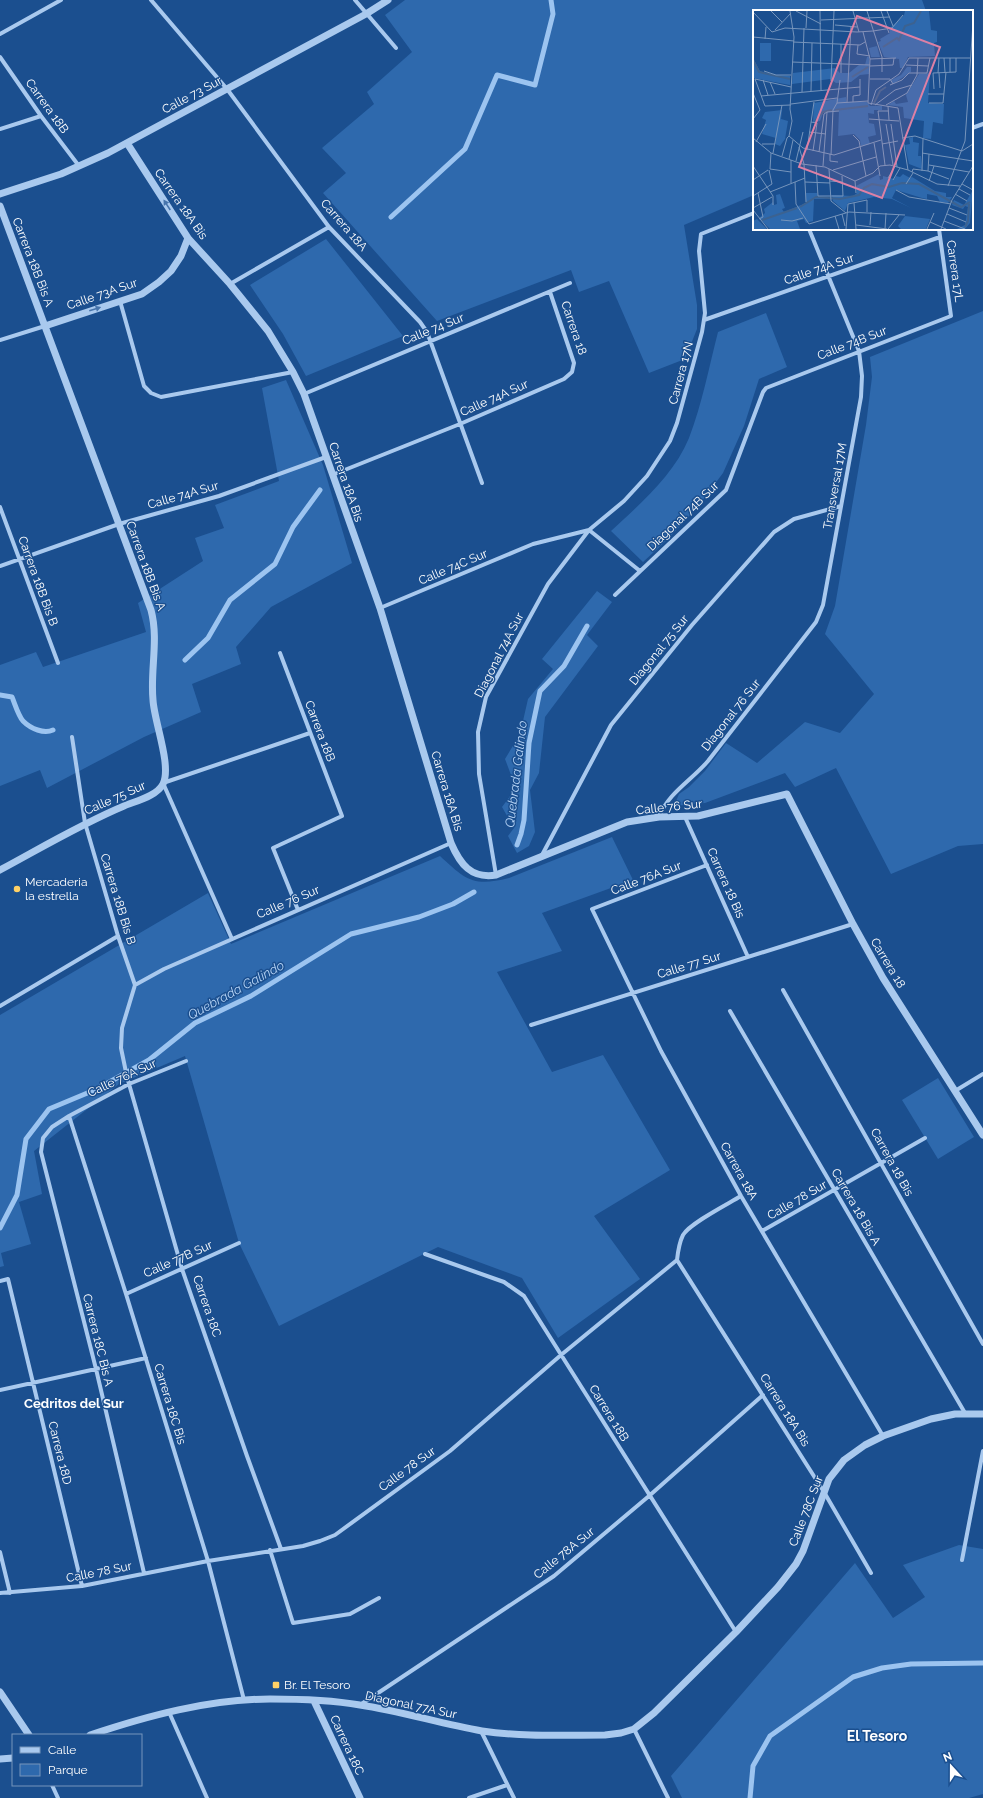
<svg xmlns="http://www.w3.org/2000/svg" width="983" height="1798" viewBox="0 0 983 1798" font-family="Raleway,sans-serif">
<rect width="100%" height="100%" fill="#1b4f8f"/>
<path fill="#2e69ad" d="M405,0H922L926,11H754V195L684,225L697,305V329L685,359L649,373L609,281L579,292L571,270L437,321L323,193L346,173L322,148L374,104L367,92L412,52L385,15Z
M326,239L403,336L306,376L283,334L250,285Z
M983,311V844L958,846L891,874L836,768L795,787L785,773L705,803L674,806L679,794L689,787L705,771L726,743L757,763L805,722L840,733L874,694L825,634L835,606L866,425L872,377L870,357Z
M766,313L787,367L759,379L744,426L723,473L696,509L667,540L643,562L611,531C639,505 674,475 689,438C702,404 709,367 718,332Z
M286,380L323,465L352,563L271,607L236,647L241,664L192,684L201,712L144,737L47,788L40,770L0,786V665L36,652L43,667L146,632L138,603L203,561L195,538L224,528L215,505L279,481L262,388Z
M597,591L612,602L587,635L598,646L545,717L539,773L530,790L535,832L529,846L517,853L508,836L514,828L502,807L516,788L505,759L520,734L528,699L553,669L542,659Z
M612,837L633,880L542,913L562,951L497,972L552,1072L603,1055L670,1170L594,1216L640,1279L558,1338L522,1278L438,1247L279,1326L239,1243L185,1056L119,1084L34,1151L42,1194L19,1202L31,1244L1,1253L4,1266L0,1267V1015L208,893L231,944L440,856C466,880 473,887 509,878Z
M938,1078L974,1137L938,1159L902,1100Z
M959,1545L983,1549V1794L969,1798H682L671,1776L855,1563L893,1618L925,1597L903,1565Z"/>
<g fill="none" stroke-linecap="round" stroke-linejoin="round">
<path stroke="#9cc4f0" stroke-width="5" d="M391,217L465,149L497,75L535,85L553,14L551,0
M185,660L208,638L230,600L275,564L293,527L320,490
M0,695L12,697C15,704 18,715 23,721C31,729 44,734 53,730
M517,845L521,834L524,820L529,743L540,691L564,666L587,626
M0,1228L17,1195L26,1139L49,1109L97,1089L149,1060L195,1023L251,996L351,934L419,917L453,904L474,892
M750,1798L753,1766L770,1736L853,1677L882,1668L911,1664L983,1663"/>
<path stroke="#a9c9ee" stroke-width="4" d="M151,0L227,89L329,227L420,322L427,332L482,483
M355,0L396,48
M0,34L61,0
M0,57L41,116L79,166
M972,128L983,124
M0,129L41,116
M230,284L329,227
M120,301L144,386L151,393L161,397L293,372
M704,320L940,237
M0,340L45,326
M304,394L570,283
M332,475L460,424L564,379L572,372L574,363L550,292
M0,507L58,663
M0,566L119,524L219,496L326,457
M615,595L726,490L763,392L766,388L951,316L939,229
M380,608L533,544L589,530L640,571
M280,653L342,816L273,848L298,910
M72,737L85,823L118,936L135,985L122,1028L121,1048L127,1077L182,1269L247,1456L281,1549
M659,817C668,793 692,780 708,761L816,622L823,605L861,397L862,376L859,351L809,229
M685,817L748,957
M541,857L611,725L692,625L774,532L794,519L841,506
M707,865L592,909L661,1051L741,1196L883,1436
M496,875L479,774L478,732L486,697L548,584L589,530L624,501L647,476L670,441L677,423L702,332L705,313L699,251L701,234L754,213
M232,939L163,783L310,733
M135,985L164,969L451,843
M783,990L983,1344
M0,1006L118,936
M730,1011L965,1413
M531,1025L853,924
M955,1091L983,1074
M69,1116L126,1294L208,1561L244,1700
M762,1231L925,1138
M425,1254L504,1282L524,1296L736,1632
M677,1260L824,1492L871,1573
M0,1281L8,1279L82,1586
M126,1294L239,1243
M0,1390L146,1358
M270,1550L293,1623L350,1614L379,1598
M0,1552L10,1593
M962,1560L983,1451
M144,1573L96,1369L41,1152L43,1138L52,1127L69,1116L129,1084L186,1061
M0,1593L82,1586L208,1561L303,1546L320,1541L335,1535L450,1451L561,1355L677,1260C678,1251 679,1243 683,1235C690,1223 728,1204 741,1196
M360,1705L554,1576L649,1496L763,1395
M169,1712L207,1798
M634,1729L668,1798
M481,1731L514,1798
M52,1785L58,1798
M469,1798L507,1785"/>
<path stroke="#a9c9ee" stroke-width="7" d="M127,143L188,238L230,284L268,331L293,372L304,394L380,608L451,843C460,864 471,879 496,875L627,822L659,817L698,816L787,794L853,924L883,978L983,1135
M0,194L61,174L108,153L366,14L388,0
M0,206L151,610C159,640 150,670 153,700C154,721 172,766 163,784C157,796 136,801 124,806C81,824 41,848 0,870
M45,326L142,294L159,282L171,271L181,256L188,238
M0,1692L29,1735
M314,1701L360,1798
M90,1735C147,1716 209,1699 270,1699C300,1699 331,1700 360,1705C401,1711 441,1724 482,1731C522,1737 564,1735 605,1735L621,1733L634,1729L654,1713L736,1632L778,1587L796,1564L803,1551L829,1479L844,1460L865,1445L883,1436L931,1419L955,1414H983
M0,1759L13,1758"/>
</g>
<defs><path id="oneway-solid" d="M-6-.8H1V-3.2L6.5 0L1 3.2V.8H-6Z"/></defs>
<g fill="#4674ac">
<use href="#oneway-solid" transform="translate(167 205) rotate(-123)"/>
<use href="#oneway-solid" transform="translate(95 309) rotate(-18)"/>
</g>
<g fill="#ffd166" stroke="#1b4f8f" stroke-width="1.5">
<circle cx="17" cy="889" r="4"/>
<rect x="272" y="1681" width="8" height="8" rx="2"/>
</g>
<g text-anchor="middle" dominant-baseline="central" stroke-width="3" stroke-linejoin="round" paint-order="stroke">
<g font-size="12" fill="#fff" stroke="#1b4f8f">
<text transform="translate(192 95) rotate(-28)">Calle 73 Sur</text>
<text transform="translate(47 106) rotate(54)">Carrera 18B</text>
<text transform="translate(181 204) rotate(55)">Carrera 18A Bis</text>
<text transform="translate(344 225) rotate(49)">Carrera 18A</text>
<text transform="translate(33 262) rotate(69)">Carrera 18B Bis A</text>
<text transform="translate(819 269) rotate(-19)">Calle 74A Sur</text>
<text transform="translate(955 271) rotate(82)">Carrera 17L</text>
<text transform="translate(102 294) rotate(-19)">Calle 73A Sur</text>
<text transform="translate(574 328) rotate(71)">Carrera 18</text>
<text transform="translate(433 329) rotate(-22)">Calle 74 Sur</text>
<text transform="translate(852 343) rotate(-21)">Calle 74B Sur</text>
<text transform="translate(681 373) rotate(-75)">Carrera 17N</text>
<text transform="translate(494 398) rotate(-24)">Calle 74A Sur</text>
<text transform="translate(346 482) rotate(71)">Carrera 18A Bis</text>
<text transform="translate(835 486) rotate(-80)">Transversal 17M</text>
<text transform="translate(183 495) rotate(-16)">Calle 74A Sur</text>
<text transform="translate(683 516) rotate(-44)">Diagonal 74B Sur</text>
<text transform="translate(146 566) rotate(70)">Carrera 18B Bis A</text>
<text transform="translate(453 567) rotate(-23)">Calle 74C Sur</text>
<text transform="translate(38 581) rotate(70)">Carrera 18B Bis B</text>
<text transform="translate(659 650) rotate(-51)">Diagonal 75 Sur</text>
<text transform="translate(499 655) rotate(-63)">Diagonal 74A Sur</text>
<text transform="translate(731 715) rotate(-52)">Diagonal 76 Sur</text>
<text transform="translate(320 731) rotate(69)">Carrera 18B</text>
<text transform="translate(447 791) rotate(73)">Carrera 18A Bis</text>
<text transform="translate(115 798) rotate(-24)">Calle 75 Sur</text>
<text transform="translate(669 807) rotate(-6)">Calle 76 Sur</text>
<text transform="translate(646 878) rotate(-21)">Calle 76A Sur</text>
<text transform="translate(726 883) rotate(66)">Carrera 18 Bis</text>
<text transform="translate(118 899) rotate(73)">Carrera 18B Bis B</text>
<text transform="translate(288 902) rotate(-23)">Calle 76 Sur</text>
<text transform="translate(888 963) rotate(59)">Carrera 18</text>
<text transform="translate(689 965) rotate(-17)">Calle 77 Sur</text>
<text transform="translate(122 1078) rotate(-25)">Calle 76A Sur</text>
<text transform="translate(892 1162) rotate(61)">Carrera 18 Bis</text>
<text transform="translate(739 1171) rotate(61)">Carrera 18A</text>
<text transform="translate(797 1200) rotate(-30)">Calle 78 Sur</text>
<text transform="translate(856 1207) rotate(60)">Carrera 18 Bis A</text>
<text transform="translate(178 1259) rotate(-24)">Calle 77B Sur</text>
<text transform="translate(207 1306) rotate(71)">Carrera 18C</text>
<text transform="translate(98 1340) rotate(76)">Carrera 18C Bis A</text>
<text transform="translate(170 1404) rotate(73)">Carrera 18C Bis</text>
<text transform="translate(785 1410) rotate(58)">Carrera 18A Bis</text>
<text transform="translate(609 1413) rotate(58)">Carrera 18B</text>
<text transform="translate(60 1453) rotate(76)">Carrera 18D</text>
<text transform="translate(407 1469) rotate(-36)">Calle 78 Sur</text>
<text transform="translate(806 1511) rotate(-69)">Calle 78C Sur</text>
<text transform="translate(564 1553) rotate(-39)">Calle 78A Sur</text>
<text transform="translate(99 1572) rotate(-11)">Calle 78 Sur</text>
<text transform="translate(411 1705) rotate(12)">Diagonal 77A Sur</text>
<text transform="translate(347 1745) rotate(65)">Carrera 18C</text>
</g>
<g font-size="12" fill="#fff" stroke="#1b4f8f" text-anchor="start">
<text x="25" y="882">Mercaderia<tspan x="25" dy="14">la estrella</tspan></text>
<text x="284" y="1685">Br. El Tesoro</text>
</g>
<g font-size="13" font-style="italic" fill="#b5d3f5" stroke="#1b4f8f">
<text transform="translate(516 774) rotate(-83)">Quebrada Galindo</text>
<text transform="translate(236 990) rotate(-29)">Quebrada Galindo</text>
</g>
<g font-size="13" font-weight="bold" fill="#fff" stroke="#1b4f8f">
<text x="74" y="1403">Cedritos del Sur</text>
</g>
<g font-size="14" font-weight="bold" fill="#fff" stroke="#1b4f8f">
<text x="877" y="1736">El Tesoro</text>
</g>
</g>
<g transform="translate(753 10)">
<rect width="220" height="220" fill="#1b4f8f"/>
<path d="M152,1H176L178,20L184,21V32L181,33L182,46L155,47L150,58H147L146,49L131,47L125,32L128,31L127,29L137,23L136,19L151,5ZM7,33H18V51H7ZM124,36L127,47H118L116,38ZM114,47H116V64L107,65L98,72L83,73L77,69L39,74L40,63L82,58L87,63H96L106,55H112ZM0,48L7,61L21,65L37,66V75L0,68ZM154,57H158V62L140,74L138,70L148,65ZM177,63L175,93L191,94L190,114L180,112L178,129L170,128L171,111L151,108L150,97L135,95L141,91L143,94L155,92L153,85L166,64ZM93,87V92H114L117,96H129V100H121V104L115,103L116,113L121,114L123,125L115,127L117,134L108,136L107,130L101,124L85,126L86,100L70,103L67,111L60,112L61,93ZM29,100L28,109L35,111L32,129L27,136L22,134L23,128L9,124L13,110L9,108L12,102ZM160,127V132L166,133L165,146H168L169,159L156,154L152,135L157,134L156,128ZM126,164L127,170L130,169V166L141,169L143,166L147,167L150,164L157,168L159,167L182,181L193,183V187H199L195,193L187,192L184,186L174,184V189L169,188L143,180L139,188L158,198L139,189L121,187L95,193L92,201L80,191L79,185L100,186L104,183L103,176ZM220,180L217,213L212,219H204L212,215L215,197L212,196L210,199L199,195L201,190L211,195ZM53,183H64L65,187L77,189H61L60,211L53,213L51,209L44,211L47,219H17L6,208L12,203L11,199L20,192L21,195L24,194L23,185L27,184L32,198L29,199L31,202L53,193ZM152,206L177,209L173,219H148L145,216ZM4,209L14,219H0V211Z" fill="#2e69ad"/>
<path fill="none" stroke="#3c6290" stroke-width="2" d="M130,37L144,28L146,30L152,16L161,13L168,1M0,50L6,62L37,69M99,67L115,57M121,93L127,81L133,77M82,100L115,96M62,111L70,102L79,100M47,197L63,187L87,189L106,185L111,178L119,174L136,177L149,173L166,174L208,197L217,192M9,210L44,198M212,217L215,211L216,194"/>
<path fill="none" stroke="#7695bc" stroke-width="1" d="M18,1L29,12M43,1L68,14M67,1L68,80M100,1L106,22M114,1L129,47V62M128,1L136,23M134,1L140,16M0,2L19,22L32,18L104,22L120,21L139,18L150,5M68,10L137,7M82,15L104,17M53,18L54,1M22,20L38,3M110,22L117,49L115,93L145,98L155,160M0,27L41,31M12,29L13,17M40,32L107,35L112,32M105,35L104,44L117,46M191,48L192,62M197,48V62M117,49L143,48M39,52L117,55M153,55L175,56M117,56L140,55L141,48M11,61L23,65H38M88,63V34M185,63L186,48M186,63L187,78M117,69H137L140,74M10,70L15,85M78,71L81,1M17,72L22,84M137,75L149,70L156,63H174L177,48M181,79L180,63L203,62V48M58,81L59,33M49,82L51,18M0,83L7,100L0,109M175,84H191M8,86L107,77M94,92L98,16M100,92V86L107,85V69M84,93L115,91M176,93H190L193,62M38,94L84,88M38,95L12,96L2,69L38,77M118,95L123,80L146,64L156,48H217M122,95L142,80L159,75M133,95L154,83L164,65L165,48M135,96L136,110M74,102L86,101M116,109L146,111M58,112L64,113L60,141M133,114L140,155M138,114L144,157M56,122L73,124M100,125L106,131L113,166M36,126L39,111L37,99L41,27L37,1M36,126L50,138L81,145L128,130M0,128L18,143L49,154L72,157L102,171M149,128L162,126L209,141L220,134M3,132L13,114M121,133L127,166M9,134H22M129,134L145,131M46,137L51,154L53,192M54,140L61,92M66,142L71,104L74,102M20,143L29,95M169,143L220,151M77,144V151L85,152M78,145L80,100L84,93L87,70M29,146L34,128L36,126M36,149L40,130M38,150V173M43,151L50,122M63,155L65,186H90L89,166M132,155L125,101H136M176,155L216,162M0,156L20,186V195M70,156L74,102M17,159L38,162M17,159L18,143M76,159L78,191L93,203M80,160L123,147M169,161L170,129M175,161L176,144M159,162L160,159L175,161L196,169M135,168L142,156M0,170L15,160M140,170L147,158M77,171L89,172M102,171L120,163L127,156L137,155L155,160L184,174L207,176M102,171L103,183M176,171L181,156M42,172L43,194L56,214M52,172L77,173M153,174L160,163M209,174L220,180M195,176L212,131L220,13M206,179L217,185M143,180L156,187L198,194M17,182L52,168M5,183L10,207L6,209M202,184L214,191M0,186L19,174L16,160M101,193L103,219M0,198L19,187M196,198L214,205M0,200L15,219M89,204L92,216M194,204L213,212M82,206L86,219M28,210L39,211L50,208M191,211L212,219M177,212L193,219M56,214L96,202L152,205M103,215L134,219M117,215L118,202M93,219L95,194L114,190V202M132,219L133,203M135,219L146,205M174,219L181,203M188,219L199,190L220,156"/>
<path fill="#dd80a5" fill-opacity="0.15" stroke="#dd80a5" stroke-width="2" d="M104,6L187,37L129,188L46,157Z"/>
<rect width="220" height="220" fill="none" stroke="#fff" stroke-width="2"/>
</g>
<rect x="12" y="1734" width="130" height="52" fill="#1b4f8f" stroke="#7695bc"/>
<rect x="20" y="1747" width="20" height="6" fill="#a9c9ee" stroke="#7695bc"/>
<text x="48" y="1754" font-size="12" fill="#ffffff">Calle</text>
<rect x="20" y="1764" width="20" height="12" fill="#2e69ad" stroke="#7695bc"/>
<text x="48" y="1774" font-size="12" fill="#ffffff">Parque</text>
<g transform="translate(951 1766) rotate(339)" stroke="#1b4f8f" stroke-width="3" paint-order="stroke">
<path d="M0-3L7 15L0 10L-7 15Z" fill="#ffffff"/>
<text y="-6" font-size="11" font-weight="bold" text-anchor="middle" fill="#ffffff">N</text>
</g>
</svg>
